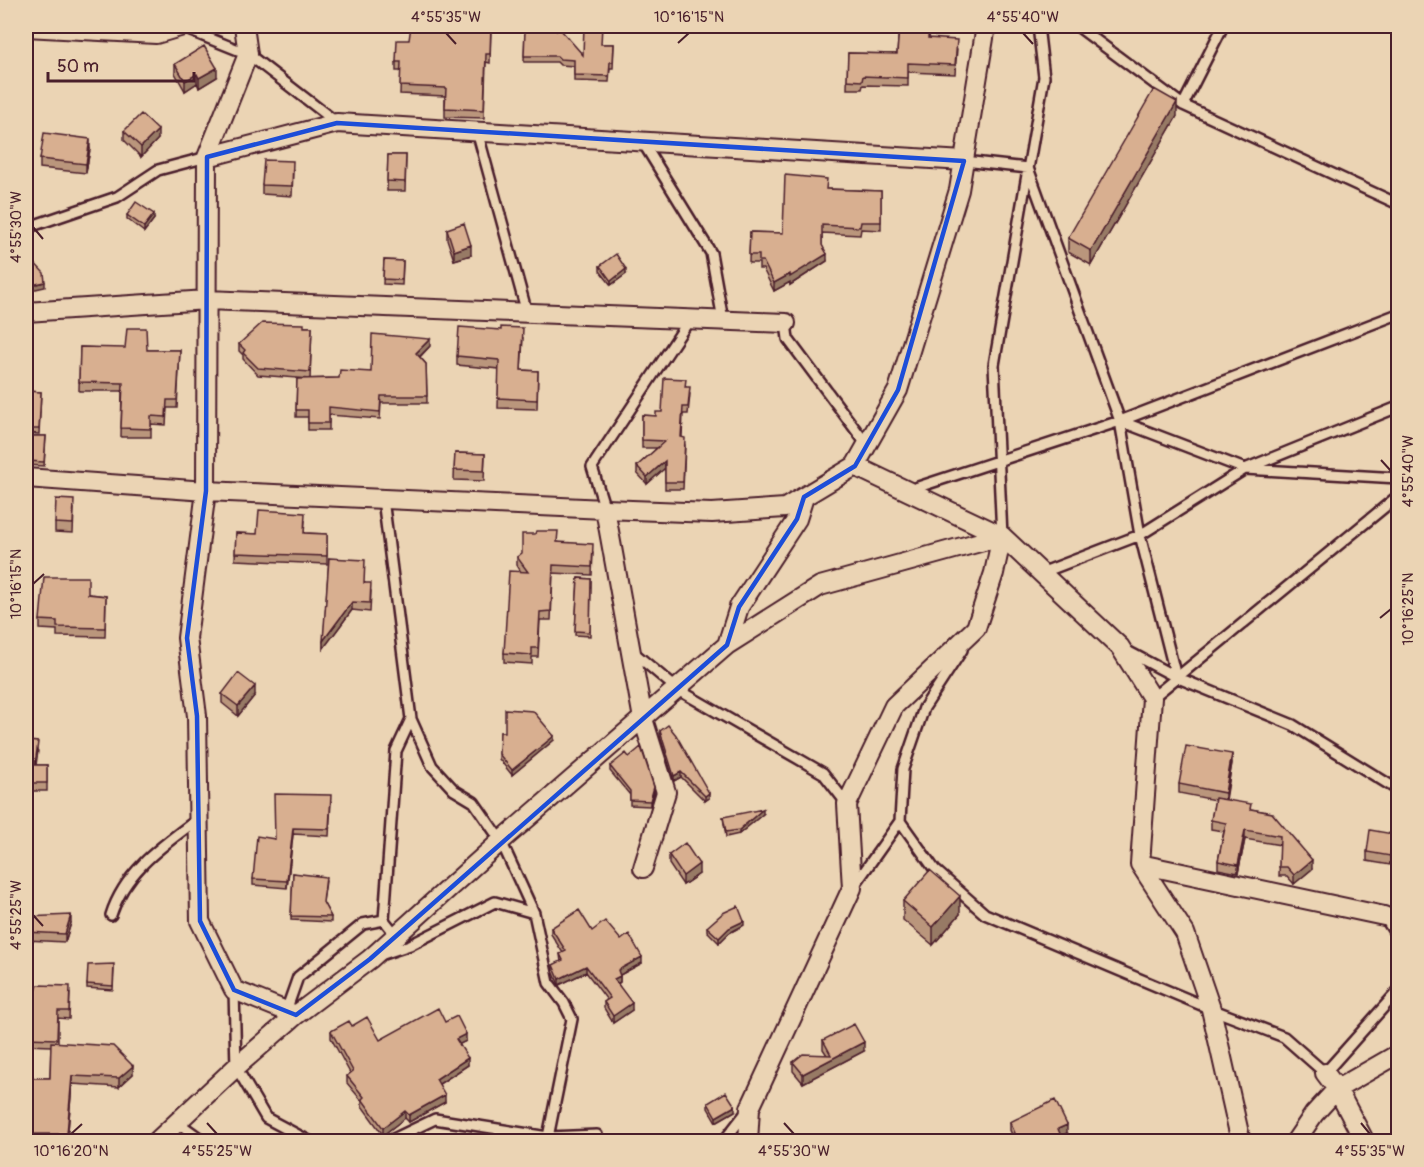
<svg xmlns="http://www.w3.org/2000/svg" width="1424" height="1167" viewBox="0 0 1424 1167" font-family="Pangolin,sans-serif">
<rect width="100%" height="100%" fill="#ebd4b4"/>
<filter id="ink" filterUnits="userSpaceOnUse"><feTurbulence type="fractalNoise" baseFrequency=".0167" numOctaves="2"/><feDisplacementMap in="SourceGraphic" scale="12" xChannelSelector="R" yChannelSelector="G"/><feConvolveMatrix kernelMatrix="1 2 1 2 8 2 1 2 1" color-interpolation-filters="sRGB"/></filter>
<g filter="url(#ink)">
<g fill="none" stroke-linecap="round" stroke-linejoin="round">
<defs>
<path id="service" d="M1077,26L1183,105L1398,204
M181,27L248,54L336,122
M1183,105L1223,26
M477,131L527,313
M642,141L711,253L723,320
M964,161L1028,168L1120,421L1140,535L1176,677
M26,228L117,197L158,170L207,157
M786,323L788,339L867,445
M1120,421L1245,469L1398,478
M909,490L1120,421L1398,314
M383,499L411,719L432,766L454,790L474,802L501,841L534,913L549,983L564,1003L572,1019L548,1137L550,1142
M605,509L592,467L690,319
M1002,536L994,365L1044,77L1038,26
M1041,573L1140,535L1245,469L1398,407
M1127,651L1176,677L1293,725L1398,790
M633,652L677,689L823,773L847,804
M1152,698L1398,496
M900,821L935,870L985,914L1211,1009L1284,1037L1325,1073L1398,991
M854,886L900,821L903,769L924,708L962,650
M111,915C125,871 162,846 198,819
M1384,916L1398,938
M396,935L384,920L396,751L411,719
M383,954L410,945L495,902L534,913
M234,990L236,1067L266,1118L311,1142
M286,1011L298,977L363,924L384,920
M177,1122L205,1142
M387,1142L435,1119L548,1137L597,1135
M723,1142L748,1110"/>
<path id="minor" d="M244,26L248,54L207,157L206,491L187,638L197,716L200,921L234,990L296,1015
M26,27L156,34L183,26
M207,157L337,123L964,161
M26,312L207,300L786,323
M26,478L206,491L605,509L712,513L785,508L855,466L898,390L959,190L986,26
M605,509L643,719L666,792L643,868
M727,645L739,607L797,519L804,497
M1140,864L1384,916
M1325,1073L1337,1089L1365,1142
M156,1142L236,1067L296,1015L370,959L501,841L727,645L820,586L1002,536L1120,647L1152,698L1140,864L1185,933L1211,1009L1241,1142
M748,1142L750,1108L852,888L847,804L894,706L976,628L994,573L1002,536L855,466
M1295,1142L1314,1114L1337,1089L1398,1054"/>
</defs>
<use href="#service" stroke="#4a1f2b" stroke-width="14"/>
<use href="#minor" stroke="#4a1f2b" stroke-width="22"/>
<use href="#service" stroke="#ebd4b4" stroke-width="9"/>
<use href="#minor" stroke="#ebd4b4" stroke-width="18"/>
</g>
<path fill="#ba967c" stroke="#4a1f2b" stroke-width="1.5" d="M294,26H313V29L294,28Z
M491,26L490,63L486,62L484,118L445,117V96L400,94L401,71H396V62L409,40Z
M899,26H930L929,38L957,49L955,74L908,72V86L863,85L862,89H847L848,53L897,54Z
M525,30L583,55L602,44H614L613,68H610L609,82L574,81V66L560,65L557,62H524Z
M175,64L217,77L199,88L197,83L185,91L175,73Z
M1177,116L1091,265L1068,252V238Z
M124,131L158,139L141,157L124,140Z
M90,149L86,173L40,168V159Z
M388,155H406L405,191H387Z
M293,170L292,196L262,194V185Z
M827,189L881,191V230L861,229L860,235L822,233V245L827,261L790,285V282L774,291L763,269H759V263H749L750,232L783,233Z
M127,215L154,219L144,232L127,219Z
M447,229L471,255L454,260L447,239Z
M384,260L403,261L402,285L383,284Z
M600,266L626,274L611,285L600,271Z
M304,327H312L310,379L258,375L243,359V355L239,351V344Z
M523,338L521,370L538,371L537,409L498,408L499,369L457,365V356Z
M430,346L420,357L426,364L427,403H381L380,419L329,415V430H308V417H296L297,379L339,378L371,372Z
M80,347L147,350H180L177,408H167L166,425L151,424V437H121L122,391H79Z
M686,387L690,394L688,414H683L682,437L685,445L683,489H665V468L647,484L637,473V466L657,448H642V415L656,416L662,412Z
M26,391L41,392L39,434L26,433Z
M26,436H46L44,466L26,465Z
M455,453L485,454L484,481L454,480Z
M74,509L73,533L55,532V523Z
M305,521L304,533L327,534V564L235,560L236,533L257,534Z
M558,542L593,552L592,575L553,573L551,620H540L538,657H532V664L504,662V653L521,572L517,565V557Z
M329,558L365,583L371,591L370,612L352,610L323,649Z
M578,578L591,579L590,636L575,635Z
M88,594L106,596L105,637L57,636V630L40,629V620Z
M222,694L255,695L238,716L222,703Z
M26,718L29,727L28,741L38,751L36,765H47V791H26Z
M660,731L709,798L705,801L681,777L674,781L660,736Z
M500,732L554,740L512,775L499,759Z
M1232,763L1226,800L1251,809L1272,813L1312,869L1294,884L1287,876H1279L1280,845L1245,839L1238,873L1218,869V861L1224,831L1211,829V820L1215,800L1179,793V784Z
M610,766L654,792L650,806L630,805V795L610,771Z
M331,802L329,836L293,834L287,888L253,885V879L275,839Z
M763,814L739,834L726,837L723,817Z
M1393,843L1390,865L1367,861V852Z
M669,855L699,874L683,885L669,864Z
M293,873L326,881L323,902L331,917V922L291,920Z
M903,901L960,914L933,945L903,920Z
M26,917L71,923L65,942L26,940Z
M744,925L729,933L719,943L707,931V927Z
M551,928L592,931L621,940L642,963L620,975V982L618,984L632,1010L613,1023L604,1008V1002L607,1000L586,972L559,985L553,971V965L561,962L560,954L563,953L551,934Z
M114,969L113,990L87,988V984Z
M70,993L69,1019L58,1018V1043L133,1074L119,1087L72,1084L67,1142H26V1078H50L51,1046L26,1045V1022Z
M445,1022L466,1041L459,1044L468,1065L439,1084L445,1102L409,1122L405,1118L383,1135L362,1106V1101L347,1083V1076L350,1073L331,1038V1031L352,1026L380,1040Z
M823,1040L864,1051L803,1083L793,1071V1062L827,1055L823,1049Z
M708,1103L735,1111L716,1122L708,1108Z
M1010,1122L1067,1133L1061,1136V1142L1012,1135L1010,1130Z"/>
<path fill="#977a65" stroke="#4a1f2b" stroke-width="1.5" d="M217,68V77L199,88V78Z
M197,74V83L185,91V81Z
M1177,102V116L1091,265V251Z
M158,130V139L141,157V147Z
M90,139V149L86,173V164Z
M154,214V219L144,232V227Z
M471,245V255L454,260V251Z
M827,254V261L790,285V282L774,291V283Z
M626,269V274L611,285V281Z
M45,282V287L27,291V286Z
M430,339V346L416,360V353Z
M665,461V468L647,484V477Z
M352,602V610L323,649V641Z
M255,686V695L238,716V706Z
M554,736V740L512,775V770Z
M1232,754V763L1225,802V793Z
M681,772V777L674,781V776Z
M654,787V792L650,806V801Z
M709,793V798L705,801V796Z
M763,809V814L739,834V830Z
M293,828V834L287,888V881Z
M1245,830V839L1238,873V865Z
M1393,834V843L1390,865V856Z
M1312,860V869L1294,884V875Z
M699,864V874L683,885V876Z
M960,896V914L933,945V927Z
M71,915V923L65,942V934Z
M744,921V925L729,933L719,943V938L729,928Z
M642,957V963L618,976V970Z
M586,966V972L559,985V979Z
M620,976V982L614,985V979Z
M632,1003V1010L613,1023V1016Z
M466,1034V1041L456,1046V1039Z
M864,1042V1051L803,1083V1074Z
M468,1058V1065L436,1086V1079Z
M133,1066V1074L119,1087V1078Z
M72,1076V1084L67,1142V1134Z
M445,1095V1102L409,1122V1115Z
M735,1106V1111L716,1122V1117Z
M405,1111V1118L383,1135V1128Z
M1067,1125V1133L1061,1136V1142H1050L1058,1129Z"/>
<path fill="#d8af90" stroke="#4a1f2b" stroke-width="1.5" d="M411,26H491L490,54H486L484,110L445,108L446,88L400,86L401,62H396L397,40H409Z
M584,26H602L601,44H614L613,62H610L609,76L574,75V60L560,59L557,56H524L525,30H561L583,55Z
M899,26H929L928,38L957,40L955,65L908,63V78L863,76L862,81L847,80L848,53L897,54Z
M204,46L217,68L199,78L197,74L185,81L175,64Z
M26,53L27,107H26Z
M1154,89L1177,102L1091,251L1068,238Z
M141,114L158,130L141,147L124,131Z
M44,133L90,139L86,164L40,159Z
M388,155H406L405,182L387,181Z
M264,160L293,161L292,186L262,185Z
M785,175L827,179L826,189L881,191V222H861L860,227L822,225V245L827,254L790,277V274L774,283L763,261H759V255H749L750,232L783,233Z
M136,202L154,214L144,227L127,215Z
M464,223L471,245L454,251L447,229Z
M26,254L44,273L45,282L27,286L26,278Z
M616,254L626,269L611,281L600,266Z
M384,260L403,261L402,280L383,279Z
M262,323L304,324V327H312L310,372L258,368L243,353L245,350L239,344Z
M459,327L501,330V327L523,328L521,370L538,371L537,400L498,398L499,360L457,356Z
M127,328H146L147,350H180L177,400H167L166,417L151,416V429L121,428L123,383L79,382L80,347L125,348Z
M372,334L430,339L416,353L426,364L427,396H381L380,412L329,407V423H308V410H296L297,379L339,378L340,370L371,372Z
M664,378L686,379L685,387H690L688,407H683L681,437L685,438L683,482H665V461L647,477L637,466L665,441L642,440V415L656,416V412H662Z
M26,391L41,392L39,429H26Z
M26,436H46L44,462L26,461Z
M455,453L485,454L484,471L454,470Z
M56,499L74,500L73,524L55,523Z
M259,510L305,513L304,533L327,534V556L235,553L236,533L257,534Z
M536,531H558L557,542L593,544L592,567L553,565L551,611L540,612L538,648H532V655L504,653L509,571L528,572L517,557L522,553V534H535Z
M329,558L365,560L364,583H371L370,603L352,602L323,641Z
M44,577H88V594L106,596L105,628L57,627V621L40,620Z
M578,578L591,579L590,632L575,631Z
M238,673L255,686L238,706L222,694Z
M505,709L533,711L554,736L512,770L499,754L500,732H505Z
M26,718L29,719L28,741L38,742L35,765H47V783H26V789Z
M668,725L676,735L709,793L705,796L681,772L674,776L660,731Z
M1186,746L1232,754L1225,793L1179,784Z
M641,747L654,787L650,801L630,800V791L610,766L626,753L629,757Z
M274,794L331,795L329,829L293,828L287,881L253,879L257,836L275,839Z
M1215,798L1251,804L1250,809L1272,813L1312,860L1294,875L1287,867H1279L1280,836L1245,830L1238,865L1218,861L1226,823L1211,820Z
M763,809L739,830L726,832L723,817Z
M1370,830L1393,834L1390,856L1367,852Z
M685,843L699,864L683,876L669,855Z
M930,870L960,896L933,927L903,901Z
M293,873L326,877L323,902L331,917L291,916Z
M738,906L744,921L729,928L719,938L707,927L723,913Z
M579,910L592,931L605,921L621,940L629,934L642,957L618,970L620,976L614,979L632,1003L613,1016L604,1002L610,998L586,966L559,979L553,965L563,960L560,954L566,951L551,928Z
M71,915L65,934L26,932V917Z
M114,964L113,986L87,984L88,965Z
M38,985L70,986L69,1011H58L57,1039L26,1038V1022Z
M438,1008L445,1022L457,1016L466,1034L456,1039L468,1058L436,1079L445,1095L409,1115L405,1111L383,1128L362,1099L364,1097L347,1076L353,1071L331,1031L349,1021L352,1026L367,1017L380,1040Z
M854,1024L864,1042L803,1074L793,1062L803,1054L831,1055L823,1040Z
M51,1042L113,1046L133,1066L119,1078L72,1076L67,1134H26V1078H50Z
M726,1092L735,1106L716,1117L708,1103Z
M1055,1100L1067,1125L1058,1129L1061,1136L1050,1142H1001L1015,1133L1010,1122Z"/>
</g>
<path fill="none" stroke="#1d4ed8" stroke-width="4.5" stroke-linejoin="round" d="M337,123L964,161L898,390L855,466L804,497L797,519L739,607L727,645L370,959L296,1015L234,990L200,921L197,716L187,638L206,491L207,157Z"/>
<path fill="none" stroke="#4a1f2b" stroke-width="2" d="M446,33L456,44M1023,33L1033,44M678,43L689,33M33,227L43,239M1381,460L1391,471M33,584L44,574M1380,618L1391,609M33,915L43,926M207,1123L217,1134M784,1123L794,1134M1361,1123L1370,1134M71,1134L82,1124"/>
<rect width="1424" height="1167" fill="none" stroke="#ebd4b4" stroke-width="66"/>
<path d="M48 72v9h146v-9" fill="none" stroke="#4a1f2b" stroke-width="3"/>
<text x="57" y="72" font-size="18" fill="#4a1f2b" stroke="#ebd4b4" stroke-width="4.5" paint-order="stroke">50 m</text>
<rect x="33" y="33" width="1358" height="1101" fill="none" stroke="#4a1f2b" stroke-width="2"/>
<g font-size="15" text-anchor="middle" fill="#4a1f2b">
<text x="446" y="22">4°55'35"W</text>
<text x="689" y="22">10°16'15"N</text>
<text x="1023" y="22">4°55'40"W</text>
<text transform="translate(16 227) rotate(-90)" y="5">4°55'30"W</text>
<text transform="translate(1408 471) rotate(-90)" y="5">4°55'40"W</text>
<text transform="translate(16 584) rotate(-90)" y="5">10°16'15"N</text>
<text transform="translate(1408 609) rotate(-90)" y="5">10°16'25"N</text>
<text transform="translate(16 915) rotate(-90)" y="5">4°55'25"W</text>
<text x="71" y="1156">10°16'20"N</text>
<text x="217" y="1156">4°55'25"W</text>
<text x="794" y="1156">4°55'30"W</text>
<text x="1370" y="1156">4°55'35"W</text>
</g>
</svg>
